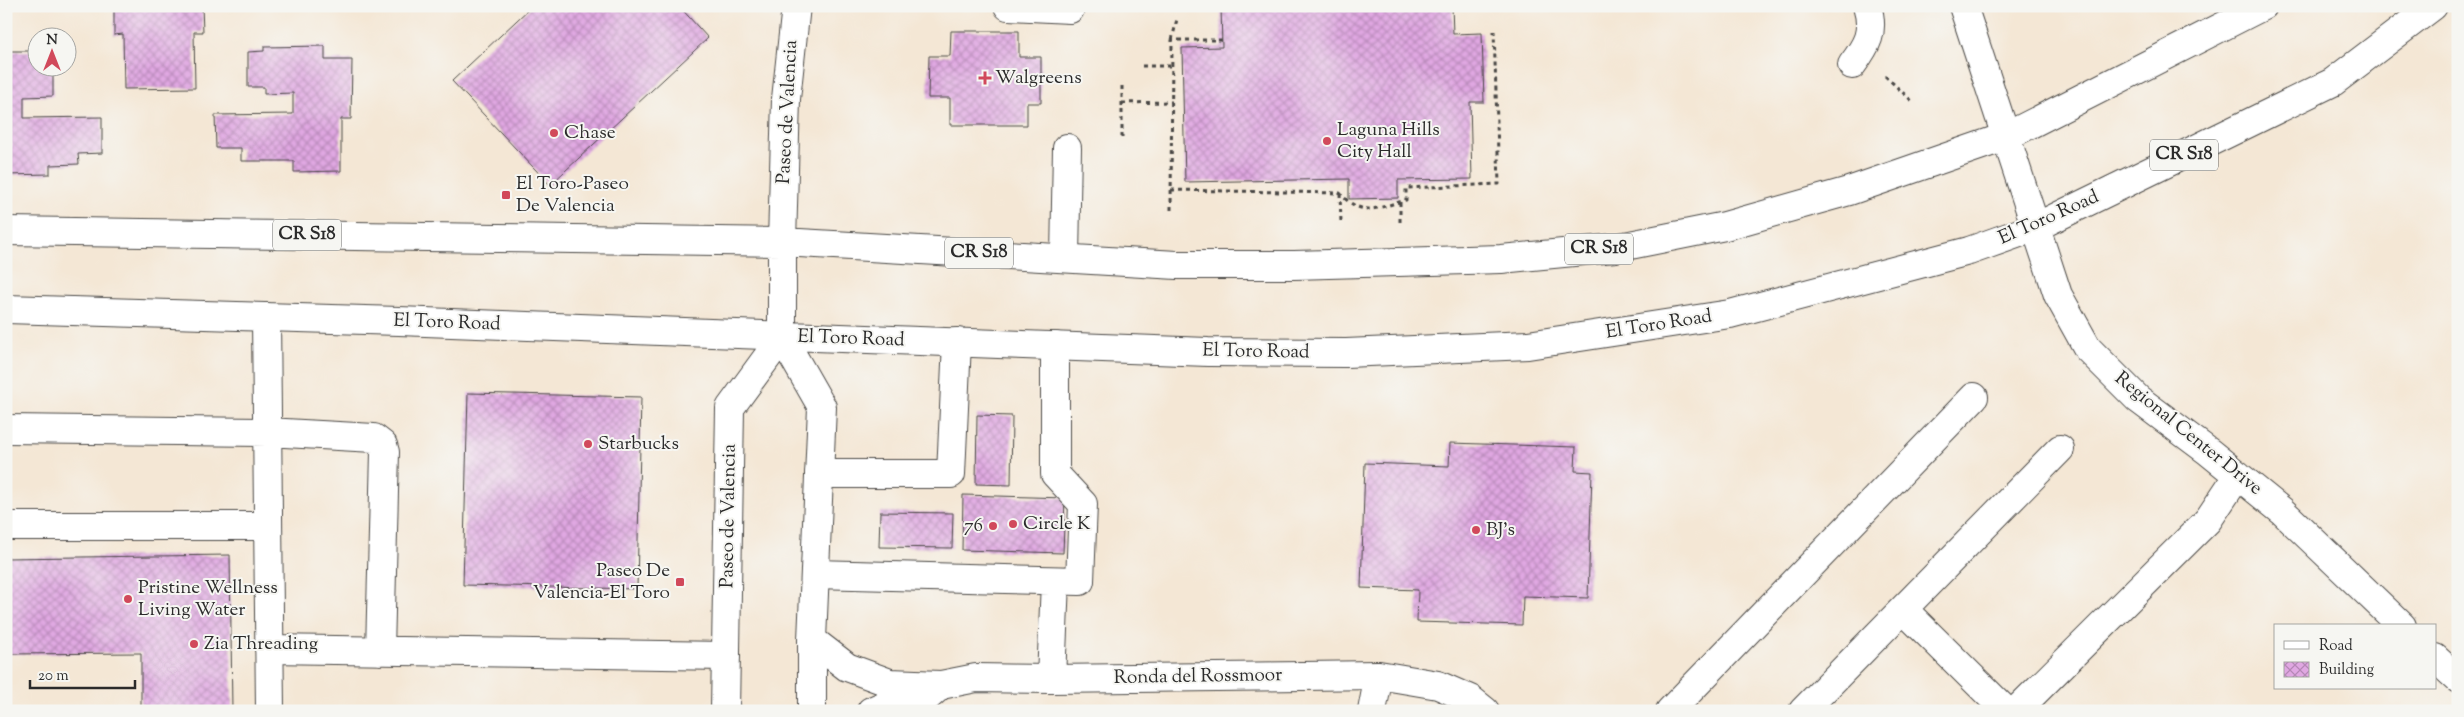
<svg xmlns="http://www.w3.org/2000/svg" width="2464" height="717" viewBox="0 0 2464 717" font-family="'Sorts Mill Goudy',serif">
<defs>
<pattern id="building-cross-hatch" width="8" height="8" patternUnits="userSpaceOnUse" patternTransform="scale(1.25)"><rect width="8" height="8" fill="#e0a7e2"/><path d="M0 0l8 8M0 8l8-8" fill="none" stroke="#b688b7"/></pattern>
</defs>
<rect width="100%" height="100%" fill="#f6f6f2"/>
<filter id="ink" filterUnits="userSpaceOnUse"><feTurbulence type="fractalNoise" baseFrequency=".02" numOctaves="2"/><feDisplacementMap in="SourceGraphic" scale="10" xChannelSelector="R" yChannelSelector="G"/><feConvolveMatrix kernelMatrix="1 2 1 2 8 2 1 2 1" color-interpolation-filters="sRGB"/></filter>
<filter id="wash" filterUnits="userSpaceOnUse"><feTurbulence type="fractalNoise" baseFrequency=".0096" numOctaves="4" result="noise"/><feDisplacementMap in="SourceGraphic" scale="20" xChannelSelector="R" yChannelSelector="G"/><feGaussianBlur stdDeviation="1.12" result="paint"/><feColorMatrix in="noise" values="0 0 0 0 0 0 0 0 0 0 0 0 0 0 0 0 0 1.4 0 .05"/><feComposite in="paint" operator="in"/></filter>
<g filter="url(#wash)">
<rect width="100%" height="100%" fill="#f4e7d5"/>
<g id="blocks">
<path fill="url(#building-cross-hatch)" d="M114,6H202L203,32H194L195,88L124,89L123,34L114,35Z
M532,6H679L708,38L550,185L452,81Z
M1221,6H1452L1453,34L1482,33L1484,102H1470L1472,179L1398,180V198L1349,199V179L1185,182L1182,48L1222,47Z
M951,31H1019V57H1041V103H1027V125H950V98H928L929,56H950Z
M325,46V60H352L351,119H341V171L294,172V161H241V148H216L215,115L293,114V93L264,94V87H248V52L264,51V47Z
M6,51H38V68H53V96L24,97V118L102,117V153L78,154L79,164L50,165V174L6,175Z
M468,393L641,397L637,589L463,585Z
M977,415L1012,416L1011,485L976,484Z
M1450,443L1576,447L1575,471L1592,472L1588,598L1523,596L1522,625L1417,622L1418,590L1361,588L1365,463L1449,466Z
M963,495L1065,498L1063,553L962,550Z
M880,512L953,513L952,548L879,547Z
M230,555L232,711H141V653L6,654V558Z"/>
</g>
</g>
<g filter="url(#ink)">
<use href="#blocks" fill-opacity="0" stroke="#494744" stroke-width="1"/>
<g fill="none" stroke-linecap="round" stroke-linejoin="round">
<defs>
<path id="minor" d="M1008,6L1070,9
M1963,6L2058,295L2088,349L2138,399L2209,452L2282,511L2402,626
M1852,65C1867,45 1875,32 1867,6
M1065,258L1067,148
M266,317L270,711
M6,429L267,432L374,438L383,445L385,452L380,651
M819,474H951L957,342
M6,526H268
M815,574L1080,581L1083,504L1055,474V346
M1903,609L2006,711
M269,649L726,656
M2435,658L2458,679
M1051,679L1055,581
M924,700L941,685L976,678L1051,679L1379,675L1438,685L1470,699L1485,711
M1372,711L1379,675
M1670,711L1974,397
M1803,711L2060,449
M2016,711L2208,520L2238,475"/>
<path id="major" d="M796,6L786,99L782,242V337L822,407L812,640V711
M6,231L782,242L1177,265H1294L1501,259L1615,248L1725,226L1849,191L2005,137L2263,6
M6,309L399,321L1208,352L1346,353L1528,345L1730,314L1969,251L2036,227L2333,82L2433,6
M812,640L847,667L890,683L941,685
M725,711L730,408L782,337
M871,711L887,704H919"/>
</defs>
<use href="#minor" stroke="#494744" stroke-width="30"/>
<use href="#major" stroke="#494744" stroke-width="30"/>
<path stroke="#494744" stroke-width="3" stroke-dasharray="4 4" stroke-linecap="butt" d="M1172,40L1177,19
M1142,66H1172
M1885,76L1912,101
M1122,103L1172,102
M1122,138V84
M1171,190L1340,193C1362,219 1379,207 1406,200V188L1499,184L1494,31
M1340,193L1341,223
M1400,202V223
M1171,210L1172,40H1222"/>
<use href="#minor" stroke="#fff" stroke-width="28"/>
<use href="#major" stroke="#fff" stroke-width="28"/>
</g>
</g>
<g fill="#d1495b" stroke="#f6f6f2" stroke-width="2">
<path d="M982.5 70.5h5v5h5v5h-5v5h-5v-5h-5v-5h5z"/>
<circle cx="554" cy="133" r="5"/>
<circle cx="1327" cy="141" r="5"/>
<rect x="501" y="190" width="10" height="10" rx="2.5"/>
<circle cx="588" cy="444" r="5"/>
<circle cx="1013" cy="524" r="5"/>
<circle cx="993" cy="526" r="5"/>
<circle cx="1476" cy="530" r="5"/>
<rect x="675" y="577" width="10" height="10" rx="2.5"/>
<circle cx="128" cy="599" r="5"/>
<circle cx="194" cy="644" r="5"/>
</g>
<g text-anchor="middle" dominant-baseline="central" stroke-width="4" stroke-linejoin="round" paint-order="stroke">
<g fill="#f6f6f2" stroke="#686867" stroke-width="1">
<rect x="2150" y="139.5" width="68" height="31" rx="4"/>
<rect x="273" y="219.5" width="68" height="31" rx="4"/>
<rect x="1565" y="233.5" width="68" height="31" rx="4"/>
<rect x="945" y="237.5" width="68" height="31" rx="4"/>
</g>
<g font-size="18" font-weight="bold" fill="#2b2b2b">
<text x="2184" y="155">CR S18</text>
<text x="307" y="235">CR S18</text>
<text x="1599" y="249">CR S18</text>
<text x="979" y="253">CR S18</text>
</g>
<g font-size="19" fill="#2b2b2b" stroke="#f6f6f2" text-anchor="start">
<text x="995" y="78">Walgreens</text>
<text x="1337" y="130">Laguna Hills<tspan x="1337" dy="22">City Hall</tspan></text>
<text x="564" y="133">Chase</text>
<text x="516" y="184">El Toro-Paseo<tspan x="516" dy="22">De Valencia</tspan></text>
<text x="598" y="444">Starbucks</text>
<text x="1023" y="524">Circle K</text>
<text x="983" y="526" text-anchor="end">76</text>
<text x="1486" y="530">BJ's</text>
<text x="670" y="571" text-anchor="end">Paseo De<tspan x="670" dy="22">Valencia-El Toro</tspan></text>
<text x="138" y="588">Pristine Wellness<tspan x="138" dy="22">Living Water</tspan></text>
<text x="204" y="644">Zia Threading</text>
</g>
<g font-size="19" fill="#2b2b2b" stroke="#f6f6f2">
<text transform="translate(788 112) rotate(-87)">Paseo de Valencia</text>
<text transform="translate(2049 218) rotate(-24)">El Toro Road</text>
<text transform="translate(447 323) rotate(2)">El Toro Road</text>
<text transform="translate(1659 325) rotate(-9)">El Toro Road</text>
<text transform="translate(851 339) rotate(2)">El Toro Road</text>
<text transform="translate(1256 352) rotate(1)">El Toro Road</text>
<text transform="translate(2188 434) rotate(39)">Regional Center Drive</text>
<text transform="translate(729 516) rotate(-89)">Paseo de Valencia</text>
<text transform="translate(1198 677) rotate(-1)">Ronda del Rossmoor</text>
</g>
</g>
<rect width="2464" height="717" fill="none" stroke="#f6f6f2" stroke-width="25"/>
<rect x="2274" y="624" width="162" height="65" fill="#f6f6f2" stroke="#a5a5a2"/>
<rect x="2284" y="641" width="25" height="8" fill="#ffffff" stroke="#a5a5a2"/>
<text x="2319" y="650" font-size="15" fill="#2b2b2b">Road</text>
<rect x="2284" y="662" width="25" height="15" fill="url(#building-cross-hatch)" stroke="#a5a5a2"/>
<text x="2319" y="674" font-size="15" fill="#2b2b2b">Building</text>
<g transform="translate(52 52)"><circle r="24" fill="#f6f6f2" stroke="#a5a5a2"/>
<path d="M0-4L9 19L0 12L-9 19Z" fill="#d1495b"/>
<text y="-8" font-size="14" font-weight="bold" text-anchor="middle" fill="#2b2b2b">N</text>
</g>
<path d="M30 680v8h105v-8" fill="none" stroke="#2b2b2b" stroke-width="2.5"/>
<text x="38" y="680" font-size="15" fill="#2b2b2b" stroke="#f6f6f2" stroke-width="4" paint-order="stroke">20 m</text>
</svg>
